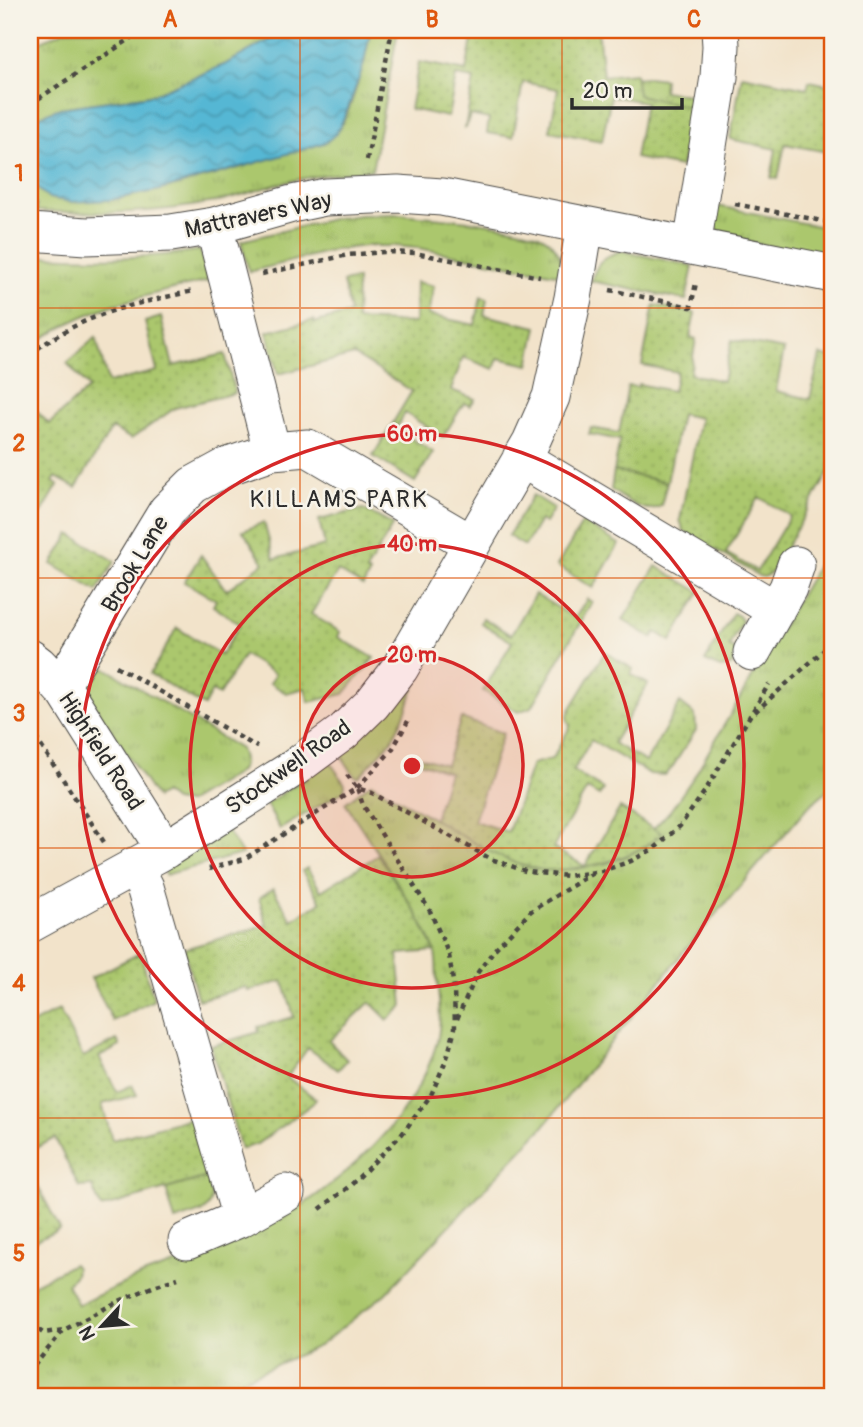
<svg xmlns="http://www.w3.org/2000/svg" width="863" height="1427" viewBox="0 0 863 1427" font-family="Pangolin,sans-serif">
<defs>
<pattern id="grass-tufts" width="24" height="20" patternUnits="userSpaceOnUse" patternTransform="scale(1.75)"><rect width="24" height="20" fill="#abc76d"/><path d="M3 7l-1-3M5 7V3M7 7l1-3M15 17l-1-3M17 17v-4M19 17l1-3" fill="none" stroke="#93ab5f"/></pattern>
<pattern id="garden-dots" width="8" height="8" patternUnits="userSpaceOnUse" patternTransform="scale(1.75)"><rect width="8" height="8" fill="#abc76d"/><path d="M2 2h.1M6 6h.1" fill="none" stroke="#93ab5f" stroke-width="1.8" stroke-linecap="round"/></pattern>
<pattern id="water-waves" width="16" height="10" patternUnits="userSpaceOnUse" patternTransform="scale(1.75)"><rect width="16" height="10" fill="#55b7d4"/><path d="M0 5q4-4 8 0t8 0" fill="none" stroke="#4795ac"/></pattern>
</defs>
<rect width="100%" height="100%" fill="#f7f3e8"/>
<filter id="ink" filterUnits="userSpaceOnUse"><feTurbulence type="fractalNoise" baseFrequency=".0143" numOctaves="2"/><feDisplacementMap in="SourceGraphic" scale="14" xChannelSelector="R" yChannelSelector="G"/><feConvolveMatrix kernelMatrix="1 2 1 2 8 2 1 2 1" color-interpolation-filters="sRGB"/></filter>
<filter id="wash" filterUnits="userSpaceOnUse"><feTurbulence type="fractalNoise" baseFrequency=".00686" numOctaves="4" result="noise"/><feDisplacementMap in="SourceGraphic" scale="28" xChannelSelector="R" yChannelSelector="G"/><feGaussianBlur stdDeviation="1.57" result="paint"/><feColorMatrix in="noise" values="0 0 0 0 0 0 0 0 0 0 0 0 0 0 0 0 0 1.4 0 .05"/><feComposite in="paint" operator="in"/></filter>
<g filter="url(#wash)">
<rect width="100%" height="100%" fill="#f2e3ca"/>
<path fill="url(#grass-tufts)" stroke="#6b794c" stroke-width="2" d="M66,30H287L224,65L151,95L60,108L41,116L30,124V46Z
M369,30H398L372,170C343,173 315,175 287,182C262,188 239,197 214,202C155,214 97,214 37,211V205L30,203V178L37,188L110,200L160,190L211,176L326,142C329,139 332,137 335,134C351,117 365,57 370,33Z
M647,77L664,79L663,91L695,96L693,108L637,95L635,78Z
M712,205L833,229V258L726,238C715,229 711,220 712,205Z
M398,214C435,217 471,220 508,227C522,230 538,232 549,241C560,251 563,261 561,275L418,248L394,246H365L334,250L249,272L241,241L332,219L361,215Z
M200,250L208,281C145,296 81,307 30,348V255C86,259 145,260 200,250Z
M622,251L693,266L686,300L591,281C597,263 602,256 622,251Z
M614,471L667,482L661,506C644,516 626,499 611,490Z
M833,539V785L808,807L686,949L543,1127L385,1294L319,1346L202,1397H30V1286L73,1264L76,1268L75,1275L67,1284L78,1305C101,1294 123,1283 146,1274C177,1262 211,1255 241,1240C319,1203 413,1129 437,1042C442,1021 439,1000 437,979C436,970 437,961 435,953C431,936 412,907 403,892C384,862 365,833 345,803L371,783L491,852L519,863L544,870L576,869L607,863L627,856L650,843L661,834L653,829L670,811L695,775Z
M99,664L240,749C244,759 245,765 238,773L187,803L174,801L164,793L156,798L92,701C88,684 91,679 99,664Z
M411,677L417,681L403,718L391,742L359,777L355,776L340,754Z
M330,762L345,784L344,791L280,829L266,804Z
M226,829L242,854L165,875L164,867Z
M207,1177C211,1191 215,1200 204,1211L175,1221L166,1189Z"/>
<path fill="url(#garden-dots)" stroke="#6b794c" stroke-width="2" fill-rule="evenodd" d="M474,30H598L603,76L635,73L638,95L693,108L681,167L635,158L645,102L611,96L602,141L550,131L558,89L523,82L513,137L487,133L489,119L470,115L466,128H465L474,79L456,76L448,117L410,109L419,62L466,71Z
M742,75L807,88L809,81L833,86V153L785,144L778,179L771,178L776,149L730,139Z
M357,279L356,320L415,323L416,282L434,286L428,315L475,325L481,297L487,299L484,315L537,327L529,365L498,358L494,369L463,357L451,390L475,399L470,406L464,403L443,437L405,413L396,429L433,452L415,482L373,456L412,391L354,355L278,374L267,332L314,320V323L350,313L343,282Z
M654,305L695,313L690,337L696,339L690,374L723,381L732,340L784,350L776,391L810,399L820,355L833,358V465L772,572L764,577L759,576L684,531L680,520L700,418L681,414L667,482L614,471L620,440L589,434L591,428L619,433L628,386L638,387V384L673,391L677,372L642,365ZM759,497L790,516L757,571L726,553Z
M161,317L173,366L225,354L235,393L175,408L131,439L112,428L76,488L56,477L53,482L58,485L30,533V450L38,438L30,431V404L49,424L89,388L67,363L96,337L108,383L157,371L145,322Z
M533,495L554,508L545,523L540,520L525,546L508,536Z
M363,509L393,525L366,571L370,573L363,586L338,571L311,614L340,632L338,637L374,658L344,694L309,702L305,688L286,693L270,683L275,674L244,655L219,695L212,691L204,706L150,674L177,628L221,655L240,624L213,606L216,600L184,582L201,555L226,590L264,563L243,531L264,522L274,559L325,546L319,520Z
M583,522L619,544L593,588L557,566Z
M70,534L115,561L97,591L52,564Z
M656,566L700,592L671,641L656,632L652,638L623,620Z
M535,594L575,618L587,599L592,602L532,707L518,712L483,691L512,642L481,623L483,618L511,635Z
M733,613L739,616L742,621L729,646L740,653L731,666L720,668L705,661Z
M605,652L633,669L631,674L648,684L613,743L646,762L680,703L695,715L696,730L671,769L665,775L650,774L591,740L573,771L603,789L599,796L587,789L553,848L585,866L620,808L662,834C639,852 617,861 589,866C575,868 561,871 546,870C510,868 465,837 434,819L449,772L408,758L410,754L446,765L461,718L503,733L474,821L508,832L532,764L552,759L570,727L567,717L570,710Z
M378,855L418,916L435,951L398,954L403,1006L388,1020L370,1002L329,1041L347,1060L338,1070L308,1048L287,1077L316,1099L312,1104L257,1144L241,1149L211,1046L259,1032L258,1027L294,1017L283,981L248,991L246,987L198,1000L184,949L267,925L259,898L273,889L292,920L321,902L302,871L307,868L321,891Z
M140,953L154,1000L113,1021L91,978Z
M59,1010L83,1057L117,1040L120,1046L99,1057L117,1092L132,1085L137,1095L102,1104L112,1140L191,1118L207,1177L101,1208L92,1186L79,1187L55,1138L30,1151V1025Z
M30,1171L60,1229L30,1244Z"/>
<path fill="url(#water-waves)" stroke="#407180" stroke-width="2" d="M287,30H369L370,33L363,67L347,111L337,133L326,142L308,148L160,190L110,200L71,202L49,198L37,188L30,178V124L40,116L60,108L151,95L224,65Z"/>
</g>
<g filter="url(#ink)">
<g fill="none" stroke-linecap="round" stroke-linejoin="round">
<defs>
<path id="minor" d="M214,226L272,451
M30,232L86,236L171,233L214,226L292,204L325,197L398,194L442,197L833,274
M692,246L719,77L721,46L720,30
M521,458L776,610
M752,652L788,588L796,565
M30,658L39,665L66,693L165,850
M60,687L167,511L193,485L226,467L272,451L308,448L472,544
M134,866L145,887L241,1218
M30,924L165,850L294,768L343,732L372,704L400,668L531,442L551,397L573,298L585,225
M187,1241L241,1218L286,1193"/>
</defs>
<use href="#minor" stroke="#494743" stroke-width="39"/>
<path stroke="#494743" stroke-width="4.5" stroke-dasharray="5 5" stroke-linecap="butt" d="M30,104L144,30
M367,160L392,30
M735,204L833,223
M262,274L348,255L384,252L415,253L540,277
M610,290L691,307L696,283
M30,355C36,349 44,344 52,339C97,310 141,303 193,291
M116,666L257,747
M755,712L833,642
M30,729L104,842
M347,775L357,788L372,793L491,859L528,872L567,876L602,871L631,861L655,848L680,826L705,791L769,684
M209,869L244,859L357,788L392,750L408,721
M457,1019L478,972L494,950L531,911L593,873
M320,1209L351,1185L402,1134L431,1095L447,1058L455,1028L454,988L449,955L430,911L363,805L357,788
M30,1324L43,1333L64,1330L117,1302L157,1285L178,1278
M30,1375L33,1367L63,1331"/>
<use href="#minor" stroke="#fff" stroke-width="37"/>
</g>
</g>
<path fill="none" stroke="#df570e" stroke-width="2" stroke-opacity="0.55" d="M300,30V1397M562,30V1397M30,308H833M30,578H833M30,848H833M30,1118H833"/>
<circle cx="412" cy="766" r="111" fill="#d62828" fill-opacity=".12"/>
<g fill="none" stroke="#d62828" stroke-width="3.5">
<circle cx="412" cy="766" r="111"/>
<circle cx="412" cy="766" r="222"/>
<circle cx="412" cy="766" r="332"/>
</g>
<g text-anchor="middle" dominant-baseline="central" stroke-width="5" stroke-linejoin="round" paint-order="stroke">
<g font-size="23" fill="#2b2b2b" stroke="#f7f3e8">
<text transform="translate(258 215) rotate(-12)">Mattravers Way</text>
<text transform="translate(135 564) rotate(-59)">Brook Lane</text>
<text transform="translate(101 751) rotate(57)">Highfield Road</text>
<text transform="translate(288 767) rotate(-35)">Stockwell Road</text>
</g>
<g font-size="24" letter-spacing="2" fill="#2b2b2b" stroke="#f7f3e8">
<text x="339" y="499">KILLAMS PARK</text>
</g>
</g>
<circle cx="412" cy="766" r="10" fill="#d62828" stroke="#f7f3e8" stroke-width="3.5"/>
<g font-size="21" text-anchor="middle" font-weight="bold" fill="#d62828" stroke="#f7f3e8" stroke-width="5" stroke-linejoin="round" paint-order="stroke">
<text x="412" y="441">60 m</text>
<text x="412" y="551">40 m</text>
<text x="412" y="662">20 m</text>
</g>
<rect width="863" height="1427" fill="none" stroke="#f7f3e8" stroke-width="77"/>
<g transform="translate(102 1326) rotate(244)" stroke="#f7f3e8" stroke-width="5" paint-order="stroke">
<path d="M0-5L12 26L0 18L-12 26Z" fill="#2b2b2b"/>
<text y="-10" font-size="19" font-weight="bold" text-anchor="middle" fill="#2b2b2b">N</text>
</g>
<path d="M572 98v10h110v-10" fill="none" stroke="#2b2b2b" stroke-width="3.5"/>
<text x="583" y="98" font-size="21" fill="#2b2b2b" stroke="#f7f3e8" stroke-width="5" paint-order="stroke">20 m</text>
<rect x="38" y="38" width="786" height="1350" fill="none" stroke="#df570e" stroke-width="2.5"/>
<g font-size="23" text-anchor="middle" font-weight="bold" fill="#df570e">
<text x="170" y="27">A</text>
<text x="432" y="27">B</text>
<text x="694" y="27">C</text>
<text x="19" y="181">1</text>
<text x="19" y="451">2</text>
<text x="19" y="721">3</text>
<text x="19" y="991">4</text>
<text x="19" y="1261">5</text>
</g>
</svg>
